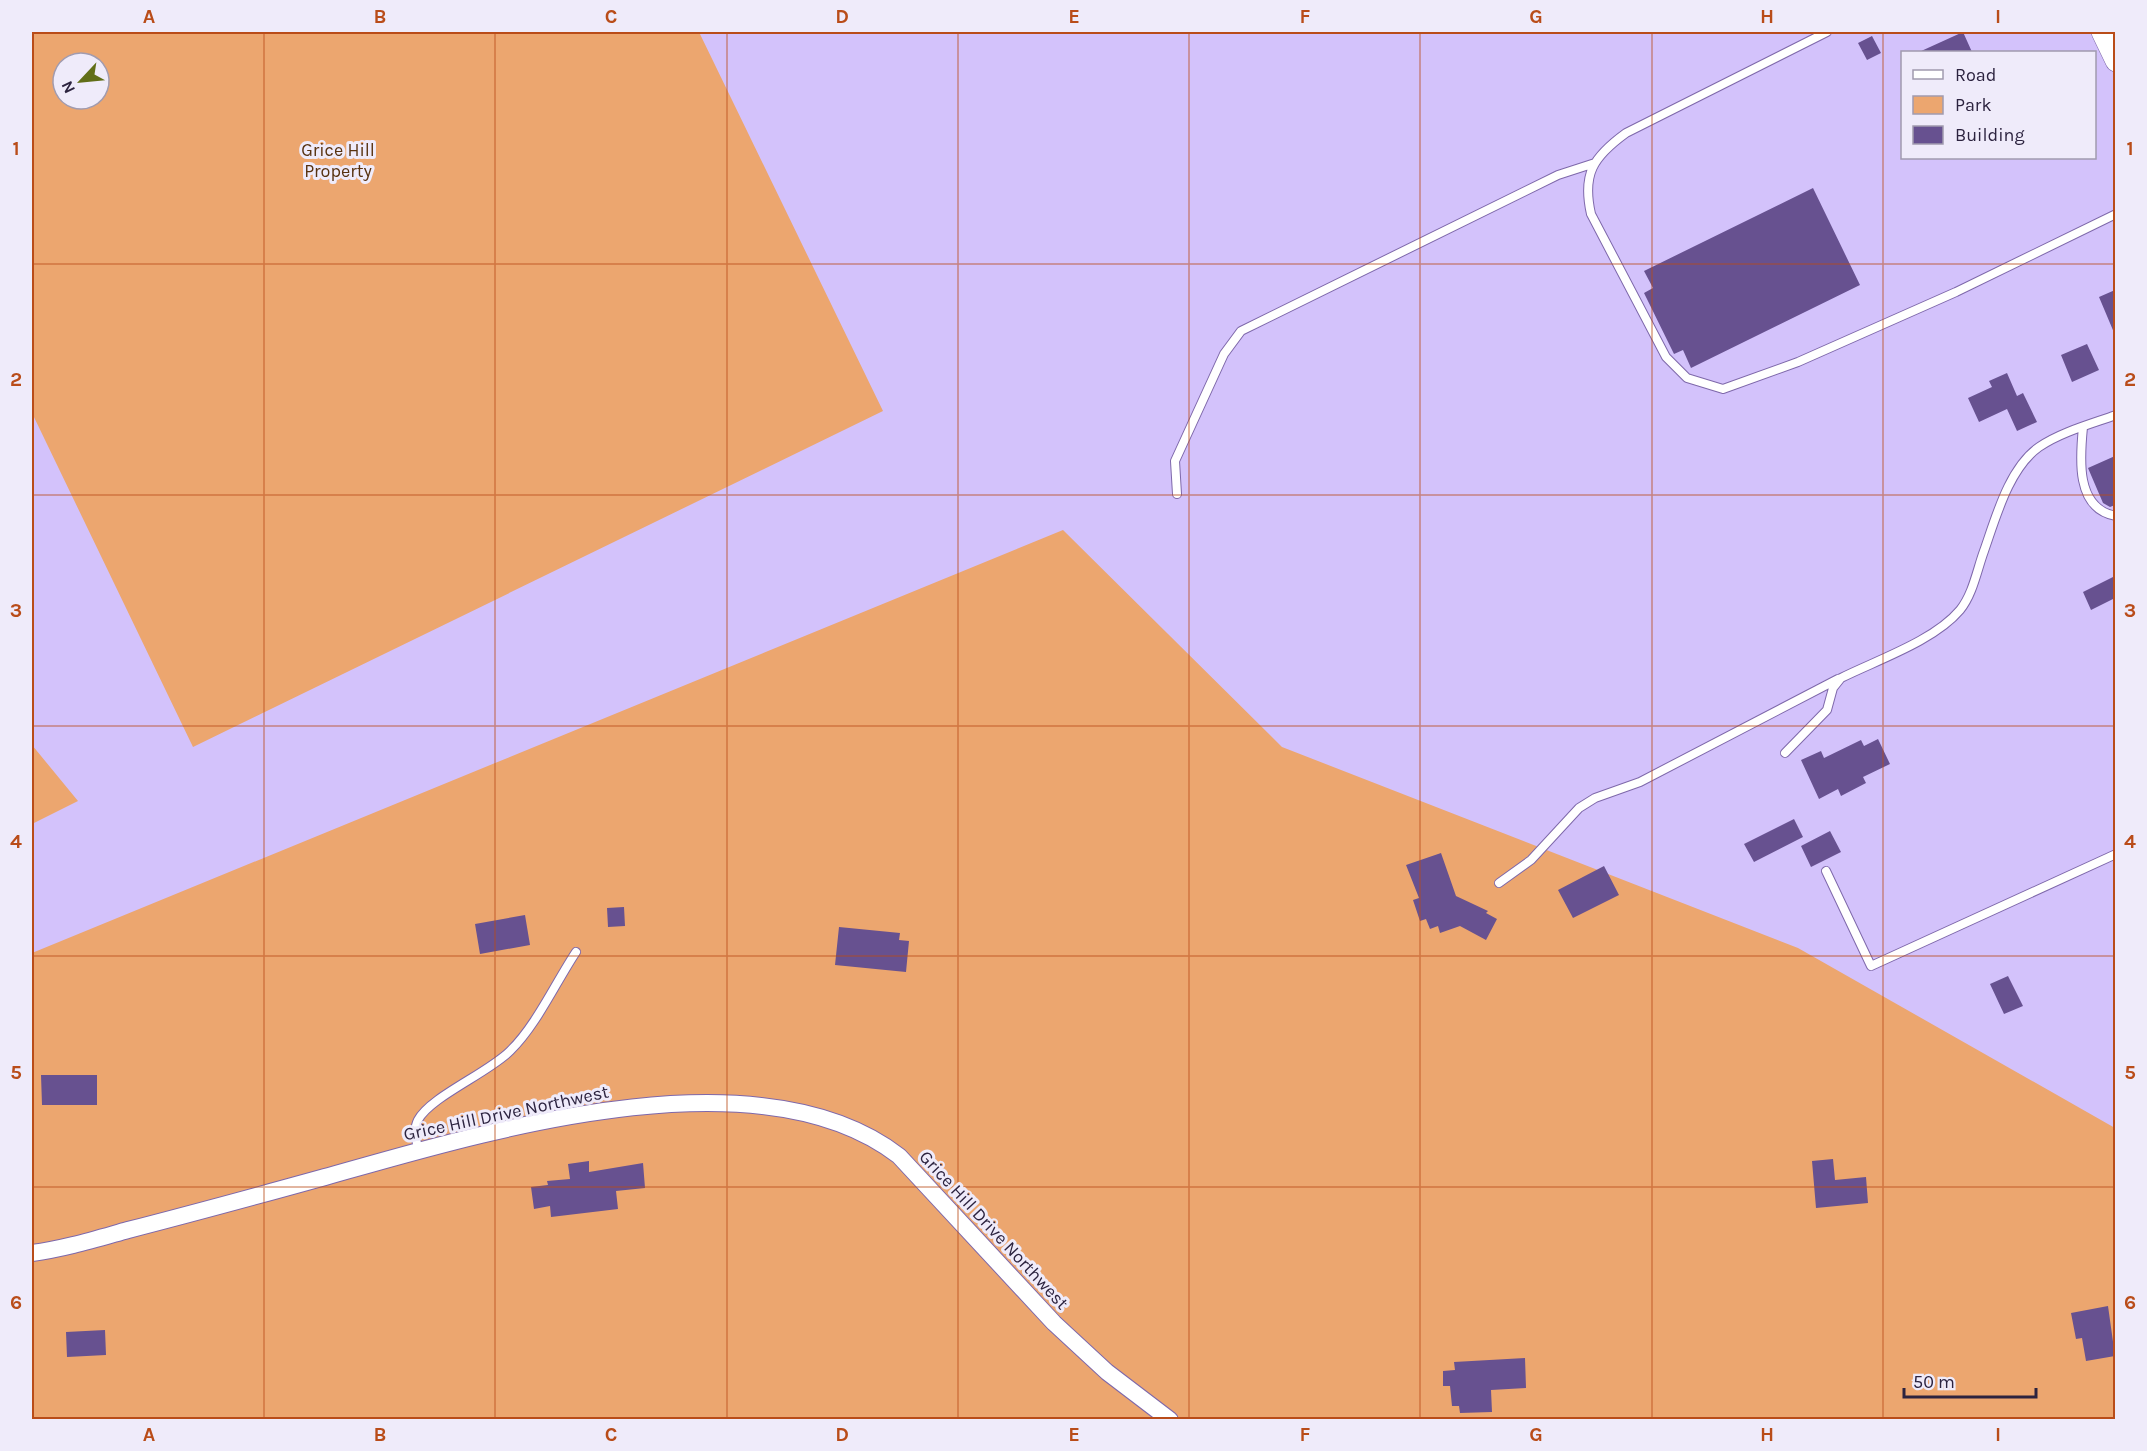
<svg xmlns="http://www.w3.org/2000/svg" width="2147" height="1451" viewBox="0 0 2147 1451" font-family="Karla,sans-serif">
<rect width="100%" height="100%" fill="#d3c2fb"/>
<path fill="#eca66f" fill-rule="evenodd" d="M32,32H699L883,411L193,747L32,413ZM63,63H99V99H63Z
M1063,530L1282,747L1798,948L2115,1128V1419L32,1420V953Z
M32,745L78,801L32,824Z"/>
<path fill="#675190" d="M1963,32L1972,52H1919Z
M1872,36L1881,53L1867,60L1858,43Z
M1813,188L1860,285L1691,368L1683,350L1674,354L1644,293L1653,288L1644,271Z
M2115,290V335L2099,297Z
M2087,344L2099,370L2072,382L2061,355Z
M2007,373L2017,396L2023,393L2037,422L2017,431L2007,409L1979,422L1968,398L1992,387L1989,381Z
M2115,456V505L2110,507L2103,503L2088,468Z
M2115,576V598L2091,610L2083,592Z
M1878,739L1890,764L1863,777L1866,783L1841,796L1838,789L1819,799L1801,760L1821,751L1824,758L1861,740L1864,746Z
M1794,819L1803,837L1754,862L1744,844Z
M1830,831L1841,852L1811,867L1801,846Z
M1441,853L1456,896L1488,911L1486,913L1497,919L1486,940L1460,926L1440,933L1438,926L1430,929L1426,919L1420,921L1413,900L1419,898L1406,865Z
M1604,866L1619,895L1573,918L1558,890Z
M624,907L625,926L608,927L607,908Z
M525,915L530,945L480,954L475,924Z
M839,927L900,933L899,940L909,941L906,972L835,965Z
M2008,976L2023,1006L2004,1014L1990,984Z
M41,1075H97V1105H42Z
M1833,1159L1835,1180L1866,1177L1868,1203L1816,1208L1812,1161Z
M589,1161V1172L643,1163L645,1188L616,1191L618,1209L551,1217L550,1206L534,1209L531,1187L548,1185L547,1181L570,1179L568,1164Z
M2108,1306L2115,1356L2086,1361L2082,1338L2076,1339L2071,1313Z
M105,1330L106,1355L67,1357L66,1332Z
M1525,1358L1526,1388L1491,1390L1492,1412L1460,1413L1459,1406H1452L1450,1386H1443V1371L1455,1370L1454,1362Z"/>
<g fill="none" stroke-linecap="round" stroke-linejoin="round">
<defs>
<path id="service" d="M1827,32L1626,133C1593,157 1582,174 1591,214L1666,357L1687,378L1723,389L1798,362L1956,292L2116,214
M2083,427C2080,457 2075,509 2116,516
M1177,494L1175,461L1224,354L1241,331L1558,175L1595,163
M1785,753L1827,710L1833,688L1841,678C1877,660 1934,641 1960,610C1973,594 1977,570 1984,551C1996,517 2009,468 2039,447C2061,432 2091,424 2116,415
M1826,871L1871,966L2116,854
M1499,883L1531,860L1579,808L1595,798L1640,782L1838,679
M419,1151C416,1141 413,1130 418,1120C430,1097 488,1073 510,1051C536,1026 556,982 576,952"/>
<path id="minor" d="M32,1253C64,1249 96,1239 128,1230C194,1213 260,1195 325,1177C481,1133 758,1047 899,1156L1054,1323L1107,1372L1170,1420"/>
<path id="tertiary" d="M2102,32L2116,61"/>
</defs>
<use href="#service" stroke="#7e68aa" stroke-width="10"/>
<use href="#minor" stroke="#7e68aa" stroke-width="18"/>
<use href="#tertiary" stroke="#7e68aa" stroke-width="22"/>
<use href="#service" stroke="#fff" stroke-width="8"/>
<use href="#minor" stroke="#fff" stroke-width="16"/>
<use href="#tertiary" stroke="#fff" stroke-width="21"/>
</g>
<path fill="none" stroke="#b94c19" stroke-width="1.5" stroke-opacity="0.55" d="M264,32V1420M495,32V1420M727,32V1420M958,32V1420M1189,32V1420M1420,32V1420M1652,32V1420M1883,32V1420M32,264H2116M32,495H2116M32,726H2116M32,956H2116M32,1187H2116"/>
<g text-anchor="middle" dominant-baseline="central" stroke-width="6" stroke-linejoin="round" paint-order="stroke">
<g font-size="18" fill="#583210" stroke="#efebfa">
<text x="338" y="150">Grice Hill<tspan x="338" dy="21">Property</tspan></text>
</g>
<g font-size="18" fill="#2c233f" stroke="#efebfa">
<text transform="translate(506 1113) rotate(-12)">Grice Hill Drive Northwest</text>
<text transform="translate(994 1230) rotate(47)">Grice Hill Drive Northwest</text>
</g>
</g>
<rect width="2147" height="1451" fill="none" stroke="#efebfa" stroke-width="66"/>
<rect x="1901" y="51" width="195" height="108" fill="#efebfa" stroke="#a19baf" stroke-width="1.5"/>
<rect x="1913" y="70" width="30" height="9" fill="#ffffff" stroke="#a19baf" stroke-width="1.5"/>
<text x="1955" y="81" font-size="18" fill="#2c233f">Road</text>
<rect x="1913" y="96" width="30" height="18" fill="#eca66f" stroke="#a19baf" stroke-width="1.5"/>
<text x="1955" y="111" font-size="18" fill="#2c233f">Park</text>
<rect x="1913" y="126" width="30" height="18" fill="#675190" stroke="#a19baf" stroke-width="1.5"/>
<text x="1955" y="141" font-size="18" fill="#2c233f">Building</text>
<g transform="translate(81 81) rotate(244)"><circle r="28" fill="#efebfa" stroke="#a19baf" stroke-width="1.5"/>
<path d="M0-4.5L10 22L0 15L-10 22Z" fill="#616e18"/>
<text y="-9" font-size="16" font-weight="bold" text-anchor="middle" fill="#2c233f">N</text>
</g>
<path d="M1904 1388v9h132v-9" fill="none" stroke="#2c233f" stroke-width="3"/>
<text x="1913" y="1388" font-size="18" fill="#2c233f" stroke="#efebfa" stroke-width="4.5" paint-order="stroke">50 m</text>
<rect x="33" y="33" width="2081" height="1385" fill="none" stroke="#b94c19" stroke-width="2"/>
<g font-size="20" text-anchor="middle" font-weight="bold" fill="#b94c19">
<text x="149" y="23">A</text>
<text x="380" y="23">B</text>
<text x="611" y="23">C</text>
<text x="842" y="23">D</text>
<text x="1074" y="23">E</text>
<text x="1305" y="23">F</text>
<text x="1536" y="23">G</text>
<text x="1767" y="23">H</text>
<text x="1998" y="23">I</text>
<text x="16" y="155">1</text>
<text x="2130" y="155">1</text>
<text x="16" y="386">2</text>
<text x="2130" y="386">2</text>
<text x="16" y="617">3</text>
<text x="2130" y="617">3</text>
<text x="16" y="848">4</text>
<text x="2130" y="848">4</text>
<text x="16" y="1079">5</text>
<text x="2130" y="1079">5</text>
<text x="16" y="1309">6</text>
<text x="2130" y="1309">6</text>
<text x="149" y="1441">A</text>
<text x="380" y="1441">B</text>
<text x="611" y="1441">C</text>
<text x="842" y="1441">D</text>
<text x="1074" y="1441">E</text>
<text x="1305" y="1441">F</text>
<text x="1536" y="1441">G</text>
<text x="1767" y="1441">H</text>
<text x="1998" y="1441">I</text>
</g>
</svg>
